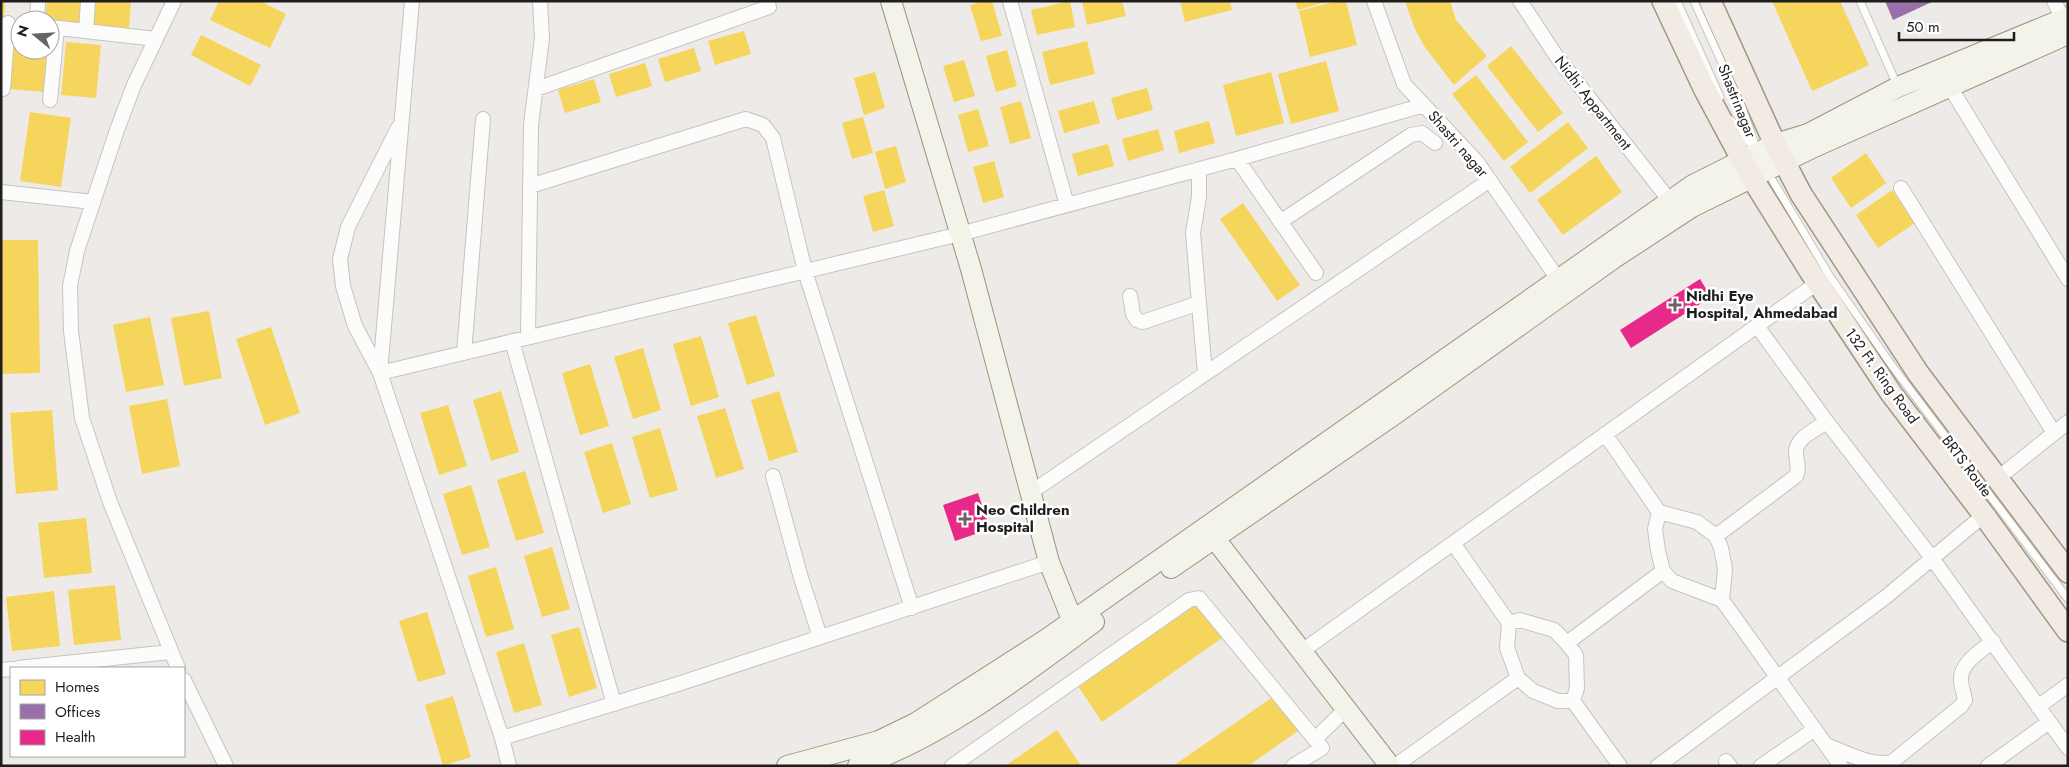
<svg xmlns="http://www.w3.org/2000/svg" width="2069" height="767" viewBox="0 0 2069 767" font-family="Jost,sans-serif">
<rect width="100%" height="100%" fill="#edeae7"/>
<path fill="#f6d55c" d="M1,1H5L4,17H1Z
M47,1H84L82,25L50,23V20H45Z
M94,1H131L129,29L92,26Z
M219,1H260L286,14L270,48L210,20Z
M984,1H992L1002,36L981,41L970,5Z
M1070,1L1075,27L1037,35L1031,10Z
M1082,1H1122L1126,16L1087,25Z
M1180,1H1230L1232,10L1185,22Z
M1295,1H1326V2L1298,10Z
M1337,1H1346L1357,45L1310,57L1299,11Z
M1405,1H1450L1456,20L1487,56L1454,85L1424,46L1414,27Z
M1772,1H1840L1869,65L1812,91Z
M744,31L751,54L715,65L708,41Z
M201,35L261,65L250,86L191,55Z
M15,36H20V50H49L45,92L9,89Z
M1087,41L1095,74L1050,85L1042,52Z
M66,42L101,45L96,98L61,95Z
M1511,46L1563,113L1538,132L1487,66Z
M694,48L701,71L665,82L658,59Z
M1007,50L1017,86L996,92L986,56Z
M964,60L975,96L954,102L943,66Z
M1326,61L1339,111L1291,124L1278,74Z
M645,63L652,86L616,97L609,74Z
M875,72L885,108L864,115L854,78Z
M1271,72L1284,123L1236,136L1223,85Z
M1476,75L1528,142L1504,161L1452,94Z
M594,79L601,102L565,113L558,90Z
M1147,88L1153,110L1117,120L1111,98Z
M1021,101L1031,138L1010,144L1000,107Z
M1094,101L1100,123L1064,133L1058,111Z
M978,109L989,146L968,152L958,115Z
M30,112L71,118L61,187L20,181Z
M863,117L873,153L852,159L842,123Z
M1209,121L1215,143L1179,153L1174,131Z
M1568,122L1588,148L1530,193L1510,167Z
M1158,129L1164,150L1128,161L1122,139Z
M1108,144L1114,166L1078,176L1072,154Z
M896,146L906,182L885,189L875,152Z
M1866,153L1886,183L1851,208L1831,178Z
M1596,156L1622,192L1563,235L1537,200Z
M994,161L1004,197L983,203L973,167Z
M884,190L894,226L873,232L863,196Z
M1892,190L1915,223L1878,248L1856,215Z
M1243,203L1300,285L1277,301L1220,219Z
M1,240H38L40,373L1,374Z
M209,311L222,378L184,386L171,318Z
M756,315L775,376L747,385L728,323Z
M150,317L164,385L126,392L113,325Z
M271,327L300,413L265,425L236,339Z
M701,336L719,397L691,406L673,344Z
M643,348L661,410L633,419L614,357Z
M590,364L609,426L580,435L562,373Z
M501,391L519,452L491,461L473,400Z
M779,391L798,452L769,461L751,400Z
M167,399L180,466L142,474L129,406Z
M448,405L467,466L439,475L420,413Z
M725,408L744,469L716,478L697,416Z
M52,410L58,490L16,494L10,413Z
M660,428L678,490L650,498L632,437Z
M612,443L631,504L603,513L584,452Z
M525,471L544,533L516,541L497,480Z
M471,485L490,547L462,555L443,494Z
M86,518L92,573L44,578L38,523Z
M552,547L570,609L542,617L524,556Z
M496,567L514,629L486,637L468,576Z
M115,585L121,640L74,645L68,590Z
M54,591L60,646L12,651L6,597Z
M1201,601L1225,636L1102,722L1078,686Z
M427,612L446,674L418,682L399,621Z
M579,627L597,688L569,697L551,635Z
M524,643L542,705L514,713L496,652Z
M453,696L471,757L443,766L425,705Z
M1274,696L1298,731L1248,766H1173Z
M1057,730L1081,766H1005Z"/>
<path fill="#9970ab" d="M1885,1H1934L1893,20Z"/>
<path fill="#e7298a" d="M1700,279L1711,297L1631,348L1620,330Z
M978,493L990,529L955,541L943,505Z"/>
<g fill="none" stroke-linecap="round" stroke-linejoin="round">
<defs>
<path id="lane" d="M1677,1L1720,97
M1694,1L1742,107L1756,148
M1860,1L1897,85
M1731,120L1756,151
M1767,171L1829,275L1890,363L2068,599"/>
<path id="street" d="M174,1L134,85L117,130L77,251L70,286L71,331L82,418L110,502L178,668
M412,1L380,373L960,234L1237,159L1424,105
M1010,1L1067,205
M1374,1L1404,84L1477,162L1558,279
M1520,1L1557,57L1670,201
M2054,1L2063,19
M37,20L38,1
M50,27L156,39
M86,31L88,1
M1950,87L2068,279
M3,89L8,23
M536,89L769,7L767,1
M50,100L57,28
M398,128L348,227L340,259L343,286L355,326L380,373L502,738L509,766
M1237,159L1316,273
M1199,169V197L1193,233L1205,374
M530,186L746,119L763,125L773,138L805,271L912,608
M1901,188L2054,433
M1,192L93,202
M1280,222L1411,135L1422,133L1435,143
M1130,296L1133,314L1137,320L1143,322L1199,303
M1757,326L1827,422L1932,558L2068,748
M528,337L531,125L542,38L540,1
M512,341L614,704
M464,353L483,119
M1605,434L1659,512L1697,522L1716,536L1721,548L1725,569L1722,600
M773,476L801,578L820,637
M1998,478L2068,422
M1030,493L1490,180
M1659,512L1655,529L1658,551L1663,571L1672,581L1722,600L1841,766
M1716,536L1796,476C1800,468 1796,461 1796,452C1796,438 1816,429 1827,422
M1453,543L1509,623L1507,648L1518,678L1533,691L1558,701H1573L1620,766
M1509,623L1520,620L1554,630L1564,640L1576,655L1577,688L1573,701
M1567,643L1663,571
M1302,651L1817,283
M18,668L170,652
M1,670L11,669
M184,680L226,766
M2038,707L2068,685
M502,738L678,684L1049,562
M1315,739L1346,709
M1826,745C1845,752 1871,767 1892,762L1961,706L1965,700C1964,693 1961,687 1961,680C1960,663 1981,651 1993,641
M1726,761L1730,766
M952,766L1189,600L1199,598L1322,748L1293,766
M1395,766L1518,678
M1658,766L1887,596L1984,515
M1761,766L1815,729
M1988,766L2049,722"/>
<path id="secondary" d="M891,1L971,269L1049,562L1077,632
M1205,529L1215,539L1390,766
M1171,568L1395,414L1614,258L1692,207L1814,147L2068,34
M787,766L879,741L916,723L1047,639L1693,185L1775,144L1808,134L1898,87L2068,17
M858,766C943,737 1022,675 1094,622"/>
<path id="primary" d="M1663,1L1704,88L1752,178L1810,271L1891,393L1984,515L2068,631
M1710,1L1775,144L1801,194L1918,373L2068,572"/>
</defs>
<use href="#lane" stroke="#c5c4c3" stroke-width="9"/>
<use href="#street" stroke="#c5c4c3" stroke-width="16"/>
<use href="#secondary" stroke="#97977e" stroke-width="22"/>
<use href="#primary" stroke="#a39683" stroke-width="24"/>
<use href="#lane" stroke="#fcfcfb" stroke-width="7"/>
<use href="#street" stroke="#fcfcfb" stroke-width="14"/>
<use href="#secondary" stroke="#f4f3ea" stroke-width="20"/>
<use href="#primary" stroke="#f1ebe4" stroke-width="21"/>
</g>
<g fill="#666564" stroke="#fff" stroke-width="2">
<path d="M1672.5 297.5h5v5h5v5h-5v5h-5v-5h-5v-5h5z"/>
<path d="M962.5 511.5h5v5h5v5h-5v5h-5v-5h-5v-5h5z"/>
</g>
<g text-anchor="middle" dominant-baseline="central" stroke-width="5" stroke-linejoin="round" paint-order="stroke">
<g font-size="15" fill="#1e1e1e" stroke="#fff">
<text transform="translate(1737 101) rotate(68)">Shastrinagar</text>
<text transform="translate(1593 103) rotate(52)">Nidhi Appartment</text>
<text transform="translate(1458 144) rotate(49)">Shastri nagar</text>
<text transform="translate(1882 376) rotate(54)">132 Ft. Ring Road</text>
<text transform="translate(1967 466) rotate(53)">BRTS Route</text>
</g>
<g font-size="15" font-weight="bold" fill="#1e1e1e" stroke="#fff" text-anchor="start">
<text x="1686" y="296">Nidhi Eye<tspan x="1686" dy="17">Hospital, Ahmedabad</tspan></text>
<text x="976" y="510">Neo Children<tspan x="976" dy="17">Hospital</tspan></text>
</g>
</g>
<rect width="2069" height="767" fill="none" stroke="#1e1e1e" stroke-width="5"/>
<rect x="10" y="667" width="175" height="90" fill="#ffffff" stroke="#a5a5a5"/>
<rect x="20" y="680" width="25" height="15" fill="#f6d55c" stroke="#a5a5a5"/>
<text x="55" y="692" font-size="15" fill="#1e1e1e">Homes</text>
<rect x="20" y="704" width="25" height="15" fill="#9970ab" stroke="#a5a5a5"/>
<text x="55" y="717" font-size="15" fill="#1e1e1e">Offices</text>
<rect x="20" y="730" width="25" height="15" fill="#e7298a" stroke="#a5a5a5"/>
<text x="55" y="742" font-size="15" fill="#1e1e1e">Health</text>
<g transform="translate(35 35) rotate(288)"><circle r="24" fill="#ffffff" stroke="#a5a5a5"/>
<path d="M0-4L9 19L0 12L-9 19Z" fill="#666564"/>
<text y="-8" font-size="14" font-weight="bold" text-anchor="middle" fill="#1e1e1e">N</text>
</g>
<path d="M1899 32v8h115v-8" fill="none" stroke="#1e1e1e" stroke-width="2.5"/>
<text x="1906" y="32" font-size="15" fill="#1e1e1e" stroke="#ffffff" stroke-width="4" paint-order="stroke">50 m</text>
</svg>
